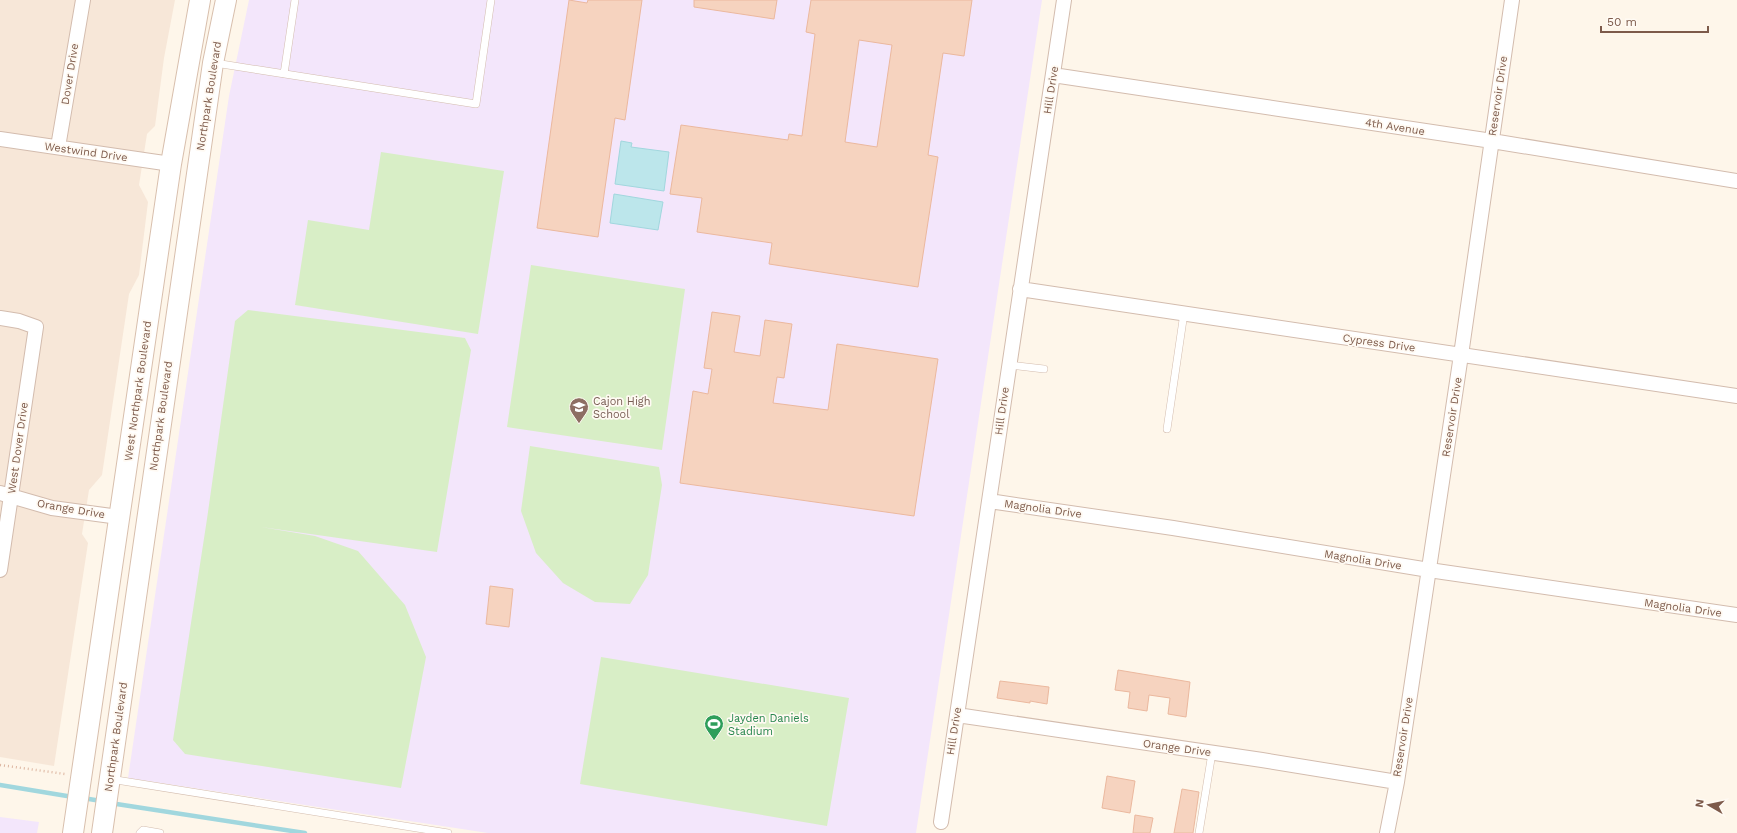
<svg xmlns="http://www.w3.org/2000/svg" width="1737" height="833" viewBox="0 0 1737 833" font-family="'Work Sans',sans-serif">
<rect width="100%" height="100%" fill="#fef6ea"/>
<path fill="#f7e7d8" d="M0,0H175L164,58L155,126L147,134L139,185L148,202L139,275L129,294L102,475L89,490L82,534L88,543L54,766L0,757Z"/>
<path fill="#f3e6fb" d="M249,0H1042L916,833H488L128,778L229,96Z
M0,817L39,822L37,833H0Z"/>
<path fill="#d8eec6" d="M381,152L504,171L478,334L295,305L308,220L369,230Z
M531,265L685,289L662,450L507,427Z
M248,310L465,338L471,350L437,552L261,527L315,536L358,551L405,605L426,657L401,788L185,754L173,740L207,519L235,321Z
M530,446L659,467L662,485L648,575L630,604L595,602L563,583L536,553L521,511Z
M601,657L849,698L827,826L580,784Z"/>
<path fill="#bce6eb" stroke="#a1d7de" d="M621,141L632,143L631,147L669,152L664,191L615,184Z
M614,194L663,202L658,230L610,223Z"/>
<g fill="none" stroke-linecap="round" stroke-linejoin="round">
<path stroke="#a1d7de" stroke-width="4.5" d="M0,785L73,797
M83,798L101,801
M110,803L305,833"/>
</g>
<path fill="#f6d3bf" stroke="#ebb89e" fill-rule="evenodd" d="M569,0L587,3L588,0H642L625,120L615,118L598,237L537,228Z
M694,0H777L774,19L694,7Z
M811,0H972L964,56L943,53L928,155L938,157L918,287L769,264L772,243L697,232L702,198L670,194L681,125L788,140L789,134L802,136L815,34L806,32ZM859,40L892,45L877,147L845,142Z
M712,312L740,316L734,352L760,356L765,320L792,324L784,378L777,377L773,403L828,410L837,344L938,359L914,516L680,483L693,391L708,394L712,369L704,368Z
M490,586L513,589L509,627L486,624Z
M1118,670L1190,682L1186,717L1168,714L1170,698L1149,695L1147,711L1128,708L1130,692L1115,690Z
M1000,681L1049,687L1047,704L1030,701V703L997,698Z
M1107,776L1135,781L1130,813L1102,808Z
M1182,789L1199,792L1193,833H1174Z
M1135,815L1153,818L1150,833H1133Z"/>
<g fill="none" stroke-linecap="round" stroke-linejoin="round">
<defs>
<path id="service" d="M215,63L476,104L491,0
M284,74L295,0
M1009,365L1044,369
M1167,429L1184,313
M110,779L448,833
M140,833L143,830L160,833
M1199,833L1212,753"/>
<path id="minor" d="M1053,75L1492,141L1737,181
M0,139L171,164
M58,147L83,0
M1020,289L1737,396
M0,318L19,321L36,327L0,570
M0,493L52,508L119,517
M989,501L1173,528L1429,570L1737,615
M957,715L1262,760L1397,782
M941,822L1064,0
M1387,833L1397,782L1461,355L1512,0"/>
<path id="secondary" d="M73,833L171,164L200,0
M102,833L213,63L226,0"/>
</defs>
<use href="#service" stroke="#d3bcae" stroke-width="8"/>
<use href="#minor" stroke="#d3bcae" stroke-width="16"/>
<use href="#secondary" stroke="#d8bfad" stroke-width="22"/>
<path stroke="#ddb6a1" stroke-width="2.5" stroke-dasharray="1 3" stroke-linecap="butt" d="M0,765L65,774"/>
<use href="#service" stroke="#fff" stroke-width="7"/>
<use href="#minor" stroke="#fff" stroke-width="14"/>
<use href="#secondary" stroke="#fff" stroke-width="20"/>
</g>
<defs>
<symbol id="school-pin" viewBox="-11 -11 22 30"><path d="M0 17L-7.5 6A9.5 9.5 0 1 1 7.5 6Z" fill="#8d6e63" stroke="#fffaf3"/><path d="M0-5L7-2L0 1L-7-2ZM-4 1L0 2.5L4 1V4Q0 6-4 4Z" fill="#fff"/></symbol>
<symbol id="stadium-pin" viewBox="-11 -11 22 30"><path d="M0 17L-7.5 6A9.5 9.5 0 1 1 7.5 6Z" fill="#2e9e5b" stroke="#fffaf3"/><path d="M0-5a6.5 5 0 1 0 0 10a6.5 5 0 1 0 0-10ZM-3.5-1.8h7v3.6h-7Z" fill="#fff"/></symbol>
</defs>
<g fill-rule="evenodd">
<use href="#school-pin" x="568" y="396" width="22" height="30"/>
<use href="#stadium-pin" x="703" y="713" width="22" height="30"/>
</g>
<g text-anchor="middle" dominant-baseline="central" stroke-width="3.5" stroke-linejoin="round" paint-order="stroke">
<g font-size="11" fill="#7d5a4a" stroke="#fffaf3">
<text transform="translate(70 74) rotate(-81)">Dover Drive</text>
<text transform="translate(1051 90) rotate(-81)">Hill Drive</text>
<text transform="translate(209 96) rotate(-81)">Northpark Boulevard</text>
<text transform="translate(1498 96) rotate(-82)">Reservoir Drive</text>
<text transform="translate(1395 127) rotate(9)">4th Avenue</text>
<text transform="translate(86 152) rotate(8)">Westwind Drive</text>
<text transform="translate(1379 343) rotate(8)">Cypress Drive</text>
<text transform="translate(138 391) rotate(-82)">West Northpark Boulevard</text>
<text transform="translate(1002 411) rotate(-82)">Hill Drive</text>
<text transform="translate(161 416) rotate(-82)">Northpark Boulevard</text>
<text transform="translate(1452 417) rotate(-81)">Reservoir Drive</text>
<text transform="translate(18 448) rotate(-82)">West Dover Drive</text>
<text transform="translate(71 509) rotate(10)">Orange Drive</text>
<text transform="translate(1043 509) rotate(8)">Magnolia Drive</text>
<text transform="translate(1363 560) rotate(9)">Magnolia Drive</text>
<text transform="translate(1683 608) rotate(8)">Magnolia Drive</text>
<text transform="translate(954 731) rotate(-81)">Hill Drive</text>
<text transform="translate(116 737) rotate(-82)">Northpark Boulevard</text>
<text transform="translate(1403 737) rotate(-81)">Reservoir Drive</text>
<text transform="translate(1177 748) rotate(8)">Orange Drive</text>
</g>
<g font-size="11" fill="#785e54" stroke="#fffaf3" text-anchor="start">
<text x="593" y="401">Cajon High<tspan x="593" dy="13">School</tspan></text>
</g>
<g font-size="11" fill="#27864d" stroke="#fffaf3" text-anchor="start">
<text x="728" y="718">Jayden Daniels<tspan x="728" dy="13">Stadium</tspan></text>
</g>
</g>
<g transform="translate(1709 805) rotate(279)" stroke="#fffaf3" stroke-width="3" paint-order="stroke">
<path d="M0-3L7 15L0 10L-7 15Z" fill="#7d5a4a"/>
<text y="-6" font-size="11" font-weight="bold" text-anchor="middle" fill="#7d5a4a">N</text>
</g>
<path d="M1601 26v6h107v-6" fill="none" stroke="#7d5a4a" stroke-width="2"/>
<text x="1607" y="26" font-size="12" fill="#7d5a4a" stroke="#fffaf3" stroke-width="3" paint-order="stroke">50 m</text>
</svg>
